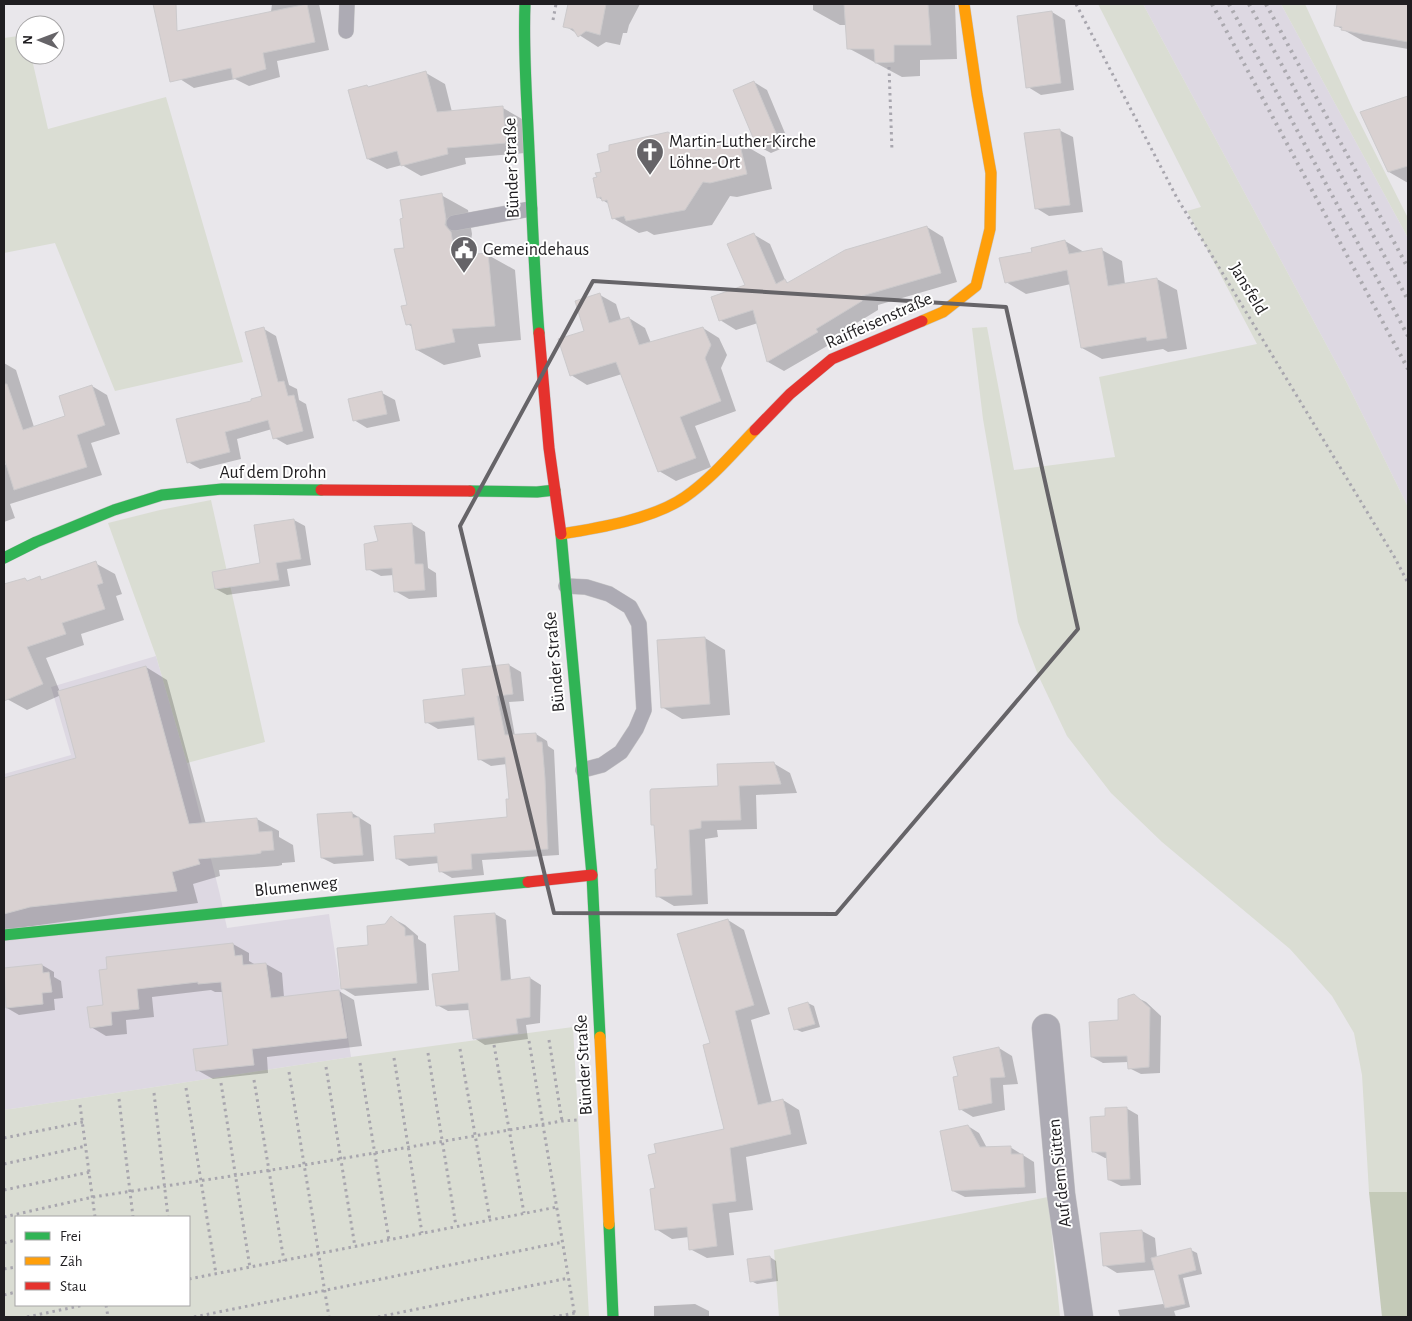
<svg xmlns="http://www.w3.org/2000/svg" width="1412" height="1321" viewBox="0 0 1412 1321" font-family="'Alegreya Sans',sans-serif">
<rect width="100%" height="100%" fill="#e9e7eb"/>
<path fill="#ddd8e2" d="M1143,4H1281L1408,238V507L1347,383Z
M156,656L187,763L220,895L227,928L329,914L351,1057L4,1110V774L71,755L51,687Z"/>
<path fill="#daddd3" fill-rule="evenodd" d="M1098,4H1143L1347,383L1408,507V1192H1369L1362,1075L1354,1033L1332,996L1290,949L1162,842L1111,793L1067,736L1038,675L1018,622L983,419L972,328L987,327L1014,470L1115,457L1099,377L1257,344L1187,211L1201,207Z
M1281,4H1305L1353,109L1408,218V238Z
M25,35V55H31L48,129L166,97L243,362L115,391L55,243L4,253V38Z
M211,500L265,742L187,763L156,656L108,523L160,510Z
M573,1027L589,1317H4V1110L351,1057ZM189,1217V1305H16V1217Z
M1048,1197L1060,1317H779L774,1250Z"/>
<path fill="#c4cab8" d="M1369,1192H1408V1317H1382Z"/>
<path fill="#0003" d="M272,4H319L329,50L277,61L280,77L249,86L235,79L194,88L180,79L271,12Z
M568,4H640L629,25L627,33H623L620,45L606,42L598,47L565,26Z
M813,4H955L957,59L920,60V76L902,77L848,48L847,25H840L813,10Z
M1338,4H1408V49L1363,41L1335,25Z
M1052,12L1065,20L1074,90L1041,95L1028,87Z
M426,73L445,84L452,112L503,108L522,119L525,153L465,158L466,164L421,176L402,165L387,169L368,159L370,88Z
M754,82L767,90L790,145L771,153L758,146Z
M1408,98V183L1389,172L1361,112Z
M1059,130L1073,137L1083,212L1049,216L1036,208Z
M668,133L697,151L739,142L765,157L772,189L737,197L730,196L712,225L654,235L647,231L639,233L613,218L609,204L599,198L594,179L598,178L602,173Z
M441,195L468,210L472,234L471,241L477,248L478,256L488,255L515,270L521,340L478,344L481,357L444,365L417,350L413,327L407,324L408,306L406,249Z
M927,227L943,237L957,282L878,305V310L832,338L834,342L784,371L768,362L758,323L736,330L720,320L747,286L753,234L770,244L786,282L789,283Z
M1065,241L1084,252L1102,250L1122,261L1125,284L1157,279L1177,290L1187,349L1168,352L1163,349L1102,359L1082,348L1071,284L1026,294L1006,282L1033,253Z
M600,295L616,304L621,320L629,318L645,328L651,343L703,328L719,338L727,355L721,368L736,411L695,426L711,467L676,481L659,471L622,374L587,385L571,375L585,332Z
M264,329L276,336L289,385L297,389L299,400L306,404L314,438L287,445L275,438L272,429L237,439L241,459L200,469L188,462L253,402L263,397Z
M4,363L16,370L34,427L67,417L92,386L107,395L120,434L91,443L102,475L10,504L15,518L4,522V465L7,464L4,453Z
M382,393L395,400L400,421L367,428L354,420Z
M294,520L305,526L311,565L287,569L290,586L227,595L216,589L262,564Z
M412,524L425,532L428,568L436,573L437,597L409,599L395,591L394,575L381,576L368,569L379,542Z
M95,563L115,574L122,594L116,596L124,620L81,634L84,645L46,658L60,692L146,667L167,680L206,824L257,819L279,831V837L293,845L295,862L282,863V865L278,866L219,870L220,876L193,884L198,903L4,930V789L78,759L61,695L27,710L7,699L4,691V594L40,579L43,580Z
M705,638L725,650L730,715L682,719L662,707Z
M509,665L521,672L524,701L509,702L515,736L536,734L547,741L548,746L554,750L559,855L482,860L484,875L452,878L440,871L439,863L409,866L398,859L437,834L509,818L510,800L507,764L491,766L479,759L476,725L438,729L426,722L466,696Z
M773,763L790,773L797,793L756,795L757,829L717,830L718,837L705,839L708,904L674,906L657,896L658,870L655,826L652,824L719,787Z
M352,813L371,825L374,861L334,864L322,858Z
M495,914L506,920L511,981L530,978L541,985L540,1023L526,1025L528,1039L485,1045L474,1038L470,1010L448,1011L437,1005L460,972Z
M392,918L405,925L418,936V939L426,944L429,990L355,996L342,988L370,946Z
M728,920L744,930L770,1014L751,1020L772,1103L783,1100L799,1110L807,1144L746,1157L753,1210L729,1213L734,1255L707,1258L690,1249L689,1237L672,1239L656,1229L657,1189L726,1130L711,1044Z
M233,944L249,953V961L256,965L266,964L282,973L284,997L339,991L354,1000L362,1046L267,1057L268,1073L213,1079L197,1070L230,1046L223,992H215L211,990L152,997L154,1017L126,1020L127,1034L106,1036L91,1027L104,1006L100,971Z
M42,965L54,972V977L61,981L63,998L54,999L55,1010L19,1015L7,1008L4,970Z
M1134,996L1146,1002L1161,1016L1160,1073L1141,1074L1129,1068V1062L1103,1063L1092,1057L1119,1021Z
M808,1003L814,1006L820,1027L802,1032L795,1029Z
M999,1048L1012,1056L1018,1084L1003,1085L1005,1110L973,1117L960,1109L959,1077Z
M1126,1108L1138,1115L1141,1185L1121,1186L1109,1180L1108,1158H1105L1094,1152L1106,1117Z
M968,1126L979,1133L987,1148L1010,1147L1034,1162L1036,1193L965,1197L953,1191Z
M1142,1231L1155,1238L1157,1258L1191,1250L1197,1253L1202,1274L1183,1278L1190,1307L1174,1311L1176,1317H1120L1118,1310L1163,1304L1165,1305L1155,1270L1117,1273L1104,1265L1101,1234Z
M770,1257L776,1261L778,1281L757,1284L751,1281Z
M695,1304L709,1311V1317H654V1306Z"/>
<path fill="#d9d1d1" stroke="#cccacc" d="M153,4H176L177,31L307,4L315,42L263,53L266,69L233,79L231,68L170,82Z
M568,4H606L600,35L586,31L578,37L573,29L563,27Z
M844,4H928L931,45H894V62L875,63L874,49H847Z
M1337,4H1408V42L1341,30L1342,27L1334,26Z
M1052,11L1061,83L1026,88L1017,16Z
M426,71L437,112L503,106L506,143L447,148L448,154L401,166L397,151L367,159L348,90L367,85L368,87Z
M754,81L778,138L757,147L733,90Z
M1408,96V166L1388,172L1360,112Z
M1060,129L1070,205L1035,209L1024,133Z
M668,132L696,150L739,141L747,174L710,183L703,182L685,210L626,221L624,216L612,219L607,200L602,201L601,197L597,198L593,178L597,177L595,173L601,172L597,154L609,151V145Z
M442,193L446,219L445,225L451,232L455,256L488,253L495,326L452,329L455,342L416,350L411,324L406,325L401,306L407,305L394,249L404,248L400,219L403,218L400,200Z
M927,226L941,273L862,296V301L816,329L818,332L767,362L753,310L719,321L711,297L745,285L727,244L754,233L776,284L785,279L787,283L845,250Z
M1065,240L1069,254L1102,248L1108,286L1157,278L1167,338L1147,341L1146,337L1081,348L1067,270L1005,283L999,258L1032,252L1031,248Z
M600,293L609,323L629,317L639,345L703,327L711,345L705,358L721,401L680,417L696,458L658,472L616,362L570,376L558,339L584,331L575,301Z
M264,327L278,382L284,381L288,396L294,395L303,431L273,439L268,420L225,432L230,452L187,463L176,419L251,401V399L262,396L245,332Z
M4,384H7L23,430L65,416L59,396L92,385L105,425L77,435L87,467L14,490L4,458Z
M382,391L387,414L353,421L348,399Z
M294,519L301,559L276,563L279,580L215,589L212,572L260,563L254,525Z
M412,523L415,564H423L425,590L394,592L392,568L366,570L364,544L378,541L374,526Z
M96,561L103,583L97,585L105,609L62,623L66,634L27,647L43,684L4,701V584L25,578L27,581L40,576L41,580Z
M705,637L710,704L661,708L657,640Z
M509,664L513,694L497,696L505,735L536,733L537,742H542L545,778L548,849L471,854L472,869L439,872L437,856L396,859L394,836L435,833L434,824L507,817L506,799H509L505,757L478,760L474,717L425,723L423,700L465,695L462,669Z
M146,666L189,824L257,818L259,832L272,831L274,850L261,851V853L256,854L198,859L200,864L172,872L177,891L30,907L4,914V778L76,758L58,691Z
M774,762L781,784L739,786L741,820L701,821V828L689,830L692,895L656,897L655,869H657L654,825H651L650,791L651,789L718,786L717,764Z
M352,812L353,818L359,817L363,855L321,858L317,814Z
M495,913L501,981L530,977V1017L516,1019L518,1033L473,1039L468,1003L436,1006L432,974L459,971L454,916Z
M391,916L405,928V936L413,935L417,983L341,989L337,948L368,945L367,926L385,924Z
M728,919L754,1005L735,1011L758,1105L783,1099L791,1134L730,1148L736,1201L712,1204L717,1246L689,1250L687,1227L655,1230L650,1189L655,1188L648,1155L656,1153L654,1144L724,1129L703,1045L710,1043L677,934Z
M233,943L235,956L242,955L243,965L266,963L271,998L339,990L347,1038L252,1049L254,1065L196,1071L193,1049L228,1045L221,982L198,984V982L137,989L139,1009L111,1012L112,1025L90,1028L87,1007L103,1005L99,970L107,969L106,957Z
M42,964L43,973L49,972L52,992L42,993L43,1004L6,1008L4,968Z
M1134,994L1150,1008L1149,1067L1128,1069L1127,1056L1091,1057L1089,1022L1118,1020V999Z
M808,1002L815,1024L794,1030L788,1008Z
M999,1047L1005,1077L990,1078L992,1103L959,1110L953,1077L958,1076L953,1057Z
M1127,1107L1130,1179L1108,1180L1106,1152H1092L1090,1117L1105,1116V1108Z
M968,1125L980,1147L1011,1146V1154H1023L1025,1187L952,1191L940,1131Z
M1142,1230L1145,1262L1103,1266L1100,1233Z
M1191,1248L1196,1270L1178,1275L1185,1304L1165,1308L1151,1258Z
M770,1256L772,1278L750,1282L747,1259Z"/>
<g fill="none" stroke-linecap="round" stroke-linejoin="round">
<defs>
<path id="lane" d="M346,31L347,4
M454,223L530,209
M566,586L586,587L609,594L630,607L639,624L644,710L636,729L621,752L602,765L583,770"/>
<path id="street" d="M1046,1028L1061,1194L1079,1317"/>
<path id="fast" d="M525,4C523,52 527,101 529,150C532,211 534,272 539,333
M470,491L537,492L555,490
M561,534L592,875L600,1037
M4,558L36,542L114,510L162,495L222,489L321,490
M4,935L528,882
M609,1224L613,1317"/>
<path id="slow" d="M922,321L943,312L976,286L990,229L991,173L977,94L964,4
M561,534C599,528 653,519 685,497C711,479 733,453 755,430
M600,1037L609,1224"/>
<path id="jam" d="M539,333L549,448L561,534
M755,430L790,394L832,359L922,321
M321,490L470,491
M528,882L592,875"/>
</defs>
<use href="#lane" stroke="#c5c4c6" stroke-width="16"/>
<use href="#street" stroke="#c5c4c6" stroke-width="29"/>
<use href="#fast" stroke="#c5c4c6" stroke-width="12"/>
<use href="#slow" stroke="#c5c4c6" stroke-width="12"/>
<use href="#jam" stroke="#c5c4c6" stroke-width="12"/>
<path stroke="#a8a6ae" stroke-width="3" stroke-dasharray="2.5 4" stroke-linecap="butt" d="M1076,4L1177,198L1395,558L1408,583
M553,20L556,4
M889,67L892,151
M549,1040L562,1121
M529,1041L575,1317
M494,1045L524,1213
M460,1049L490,1220
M428,1053L456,1226
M394,1058L422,1233
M360,1063L389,1240
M326,1067L355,1247
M289,1072L329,1317
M254,1080L284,1261
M221,1083L250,1268
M186,1088L216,1274
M154,1093L168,1217
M119,1099L133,1217
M80,1105L95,1217
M4,1138L83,1122
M4,1164L86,1146
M4,1190L90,1172
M4,1217L93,1197L304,1165L562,1121L577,1120
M4,1243L16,1240
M4,1269L16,1267
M189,1279L557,1207
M4,1295L16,1292
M106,1305L108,1317
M27,1317L84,1305
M194,1317L563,1242
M378,1317L569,1278
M553,1317L575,1313"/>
<use href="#lane" stroke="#adabb4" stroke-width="15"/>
<use href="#street" stroke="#adabb4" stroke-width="28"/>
<use href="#fast" stroke="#30b455" stroke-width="11"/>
<use href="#slow" stroke="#ff9f0a" stroke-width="11"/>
<use href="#jam" stroke="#e5322d" stroke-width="11"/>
<path stroke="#aba9af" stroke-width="4" stroke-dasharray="2.5 5" stroke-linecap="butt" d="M1212,4L1408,369
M1229,4L1408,336
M1249,4L1408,300
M1266,4L1408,268"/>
</g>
<path fill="none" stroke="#666468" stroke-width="4" stroke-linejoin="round" d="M593,281L1006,307L1078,629L836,914L554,913L460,526Z"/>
<defs>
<symbol id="church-pin" viewBox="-11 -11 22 30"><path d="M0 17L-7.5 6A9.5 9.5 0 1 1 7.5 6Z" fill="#666468" stroke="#fff"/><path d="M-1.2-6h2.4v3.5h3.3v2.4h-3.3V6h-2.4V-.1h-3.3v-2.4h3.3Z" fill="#fff"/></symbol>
<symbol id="civic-pin" viewBox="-11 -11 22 30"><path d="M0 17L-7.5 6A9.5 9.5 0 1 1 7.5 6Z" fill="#666468" stroke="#fff"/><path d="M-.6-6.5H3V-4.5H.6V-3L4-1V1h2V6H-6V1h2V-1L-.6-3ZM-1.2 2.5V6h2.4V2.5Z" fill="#fff"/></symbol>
</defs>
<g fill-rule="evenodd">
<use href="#church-pin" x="634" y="136" width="32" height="43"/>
<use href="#civic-pin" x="448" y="234" width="32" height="43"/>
</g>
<g text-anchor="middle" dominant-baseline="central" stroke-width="4" stroke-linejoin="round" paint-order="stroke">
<g font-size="18" fill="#201e21" stroke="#fff" text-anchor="start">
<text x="669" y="142">Martin-Luther-Kirche<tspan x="669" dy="21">Löhne-Ort</tspan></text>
<text x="483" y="250">Gemeindehaus</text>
</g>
<g font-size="18" fill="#201e21" stroke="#fff">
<text transform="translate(512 168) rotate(-92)">Bünder Straße</text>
<text transform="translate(1248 289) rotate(59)">Jansfeld</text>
<text transform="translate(879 321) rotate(-24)">Raiffeisenstraße</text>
<text x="273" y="473">Auf dem Drohn</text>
<text transform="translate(555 662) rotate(-95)">Bünder Straße</text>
<text transform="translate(296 887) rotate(-6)">Blumenweg</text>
<text transform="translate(584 1065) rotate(-93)">Bünder Straße</text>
<text transform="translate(1060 1173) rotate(-96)">Auf dem Sütten</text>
</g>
</g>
<rect width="1412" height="1321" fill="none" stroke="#201e21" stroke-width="10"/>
<rect x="15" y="1216" width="175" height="90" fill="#ffffff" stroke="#a6a5a6"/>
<rect x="25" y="1232" width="25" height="8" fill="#30b455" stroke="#a6a5a6"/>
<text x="60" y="1241" font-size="15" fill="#201e21">Frei</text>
<rect x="25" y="1257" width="25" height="8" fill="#ff9f0a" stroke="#a6a5a6"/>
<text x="60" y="1266" font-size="15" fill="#201e21">Zäh</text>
<rect x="25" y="1282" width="25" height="8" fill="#e5322d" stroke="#a6a5a6"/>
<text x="60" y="1291" font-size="15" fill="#201e21">Stau</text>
<g transform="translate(40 40) rotate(271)"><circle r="24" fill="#ffffff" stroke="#a6a5a6"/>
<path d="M0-4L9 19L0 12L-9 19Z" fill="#666468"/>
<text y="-8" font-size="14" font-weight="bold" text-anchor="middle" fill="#201e21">N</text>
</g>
</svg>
